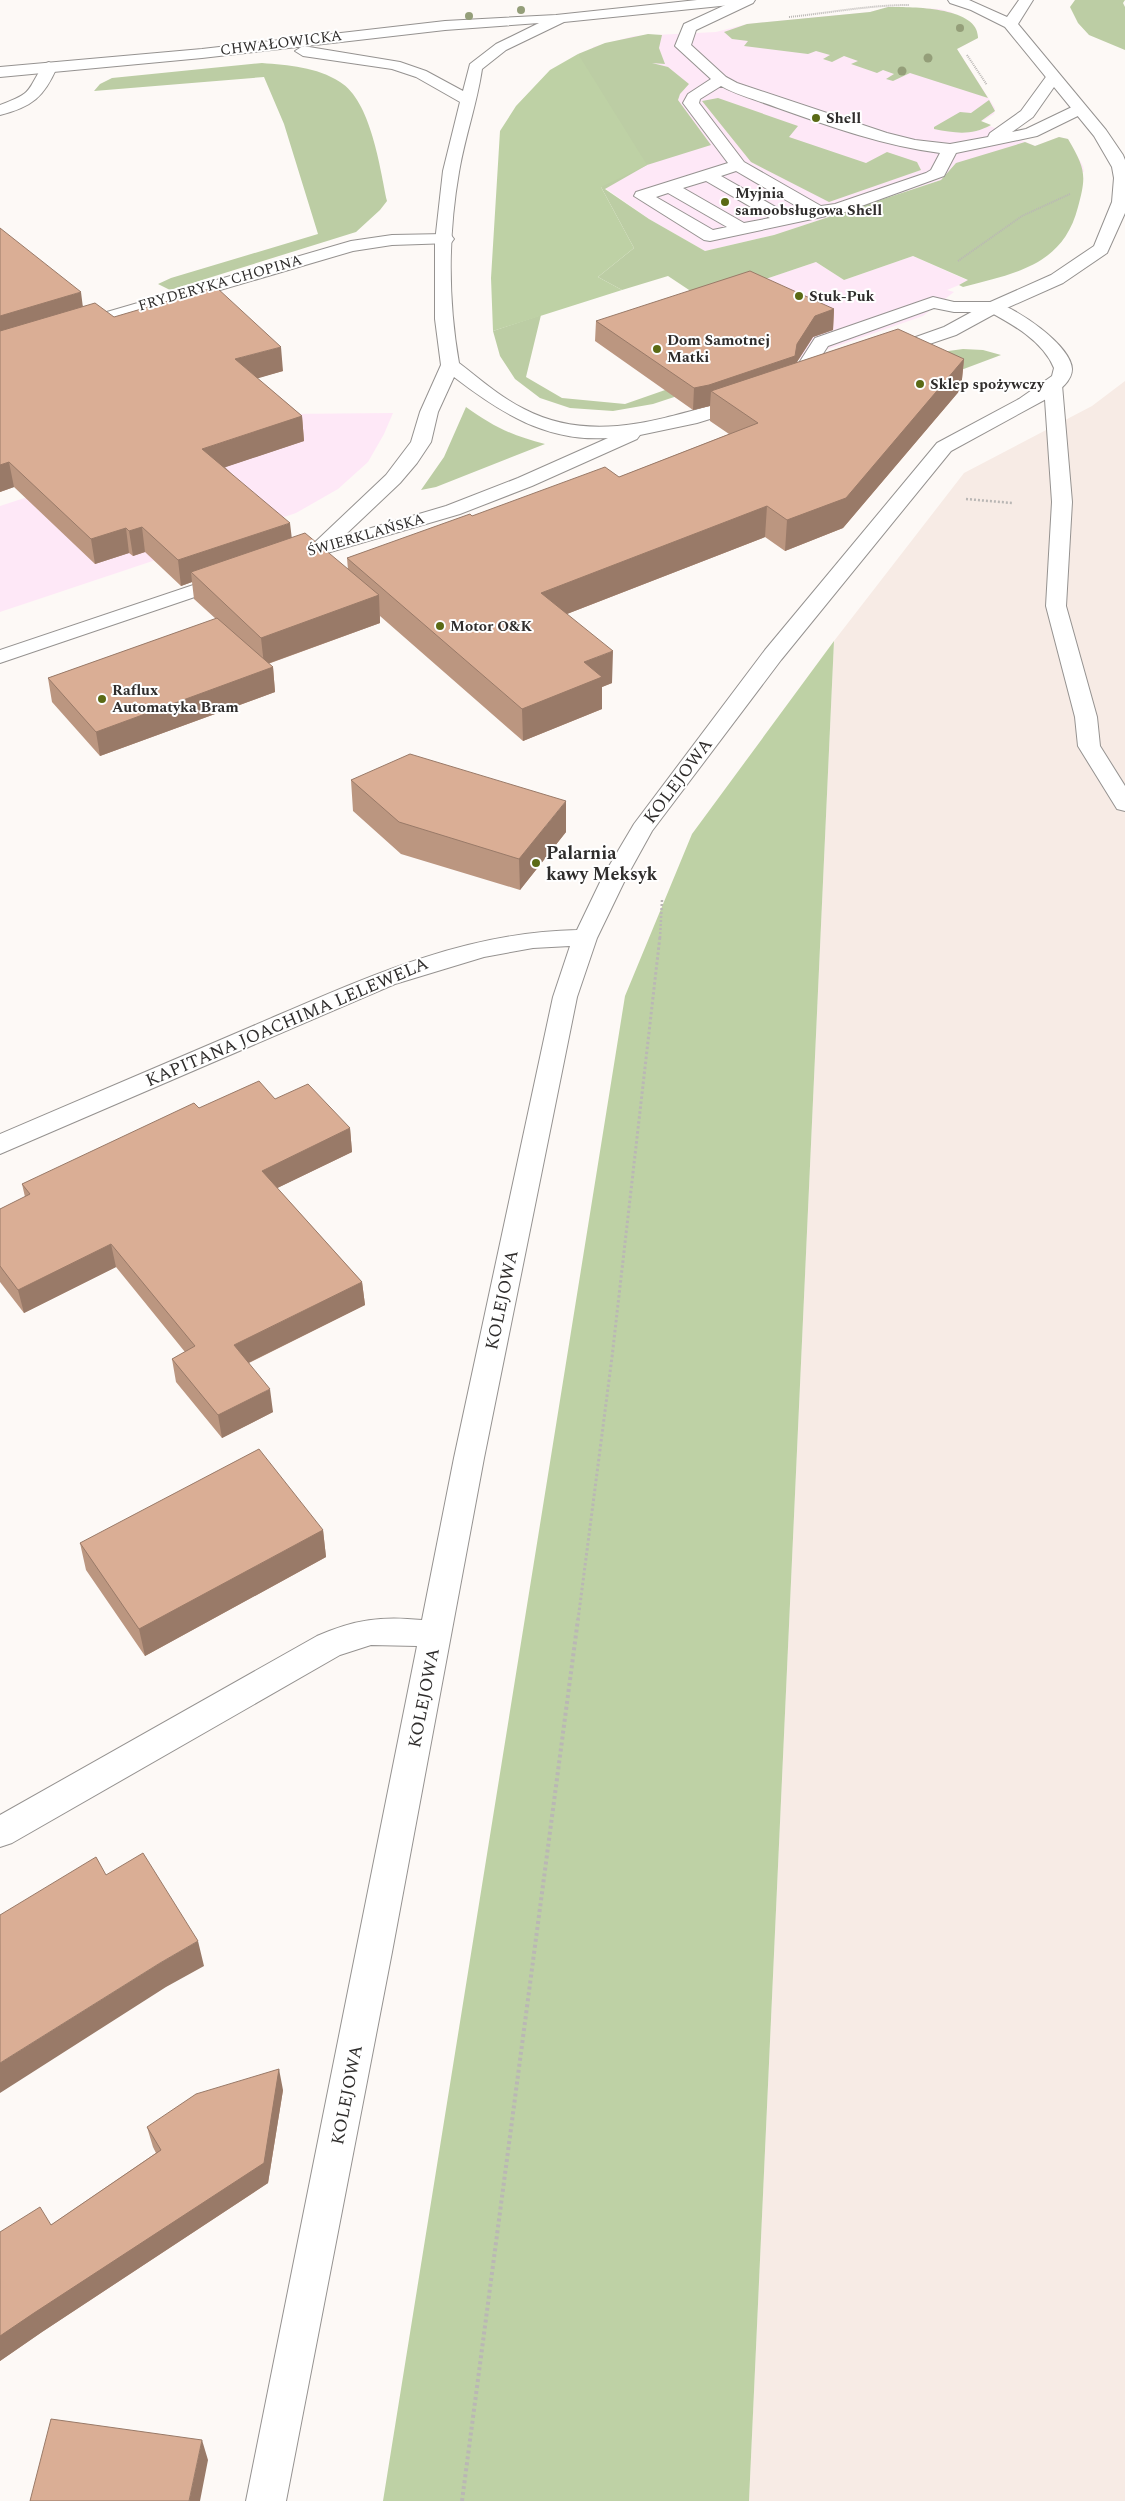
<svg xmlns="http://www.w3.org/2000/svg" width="1125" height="2501" viewBox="0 0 1125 2501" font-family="Spectral,serif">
<rect width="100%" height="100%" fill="#fdf9f6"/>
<path fill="#fee8f7" d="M888,7L940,9L951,12L972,24L976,29L978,38L957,49L995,108L994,114L981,122L1035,146L1059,137L1068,139L1083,166L1084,172L941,180L774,235L705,251L649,219L605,188L593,47L634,36L716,32L747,24L870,12Z
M913,256L969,281L947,290L954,292L923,316L797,360L739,288L816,262L844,280Z
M393,413L384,434L368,462L338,489L296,513L0,612V506L282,414Z"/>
<path fill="#f7ebe5" d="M1125,381V2501H749L834,641L964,473L1092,406Z"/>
<path fill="#bccda4" d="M1075,0H1125L1123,3L1125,7V50L1089,35L1078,23L1070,7Z
M888,7C909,7 979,6 978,38L957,49L988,98L910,73L893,81L886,79L894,74L883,70L877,73L851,64L858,61L844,56L832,62L823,59L830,55L816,51L808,54L744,46L748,41L732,39L724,32L747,24L870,12Z
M648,34L662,35L659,48L665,64L652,63L668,67L689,84L680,94L678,100L711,145L647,165L605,189L649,219L705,251L774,235L941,180L956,163L1025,142L1035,146L1059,137L1068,139C1085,168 1087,175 1078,207C1063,266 1015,273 963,287L959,285L968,280L913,256L844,280L816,262L739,288L781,351L668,276L622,290L598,277L634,248L601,187L578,54L605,43Z
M262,63C288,65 317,67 340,82C371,101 380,168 387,201L380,210L356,232L170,290L158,284L171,278L318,234L284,124L264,77L94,91L100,84L112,78Z
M718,98L798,126L789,137L866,163L887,152L917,162L921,170L829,202L751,162L702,101Z
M989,100L995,111L981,121L991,125C971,136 955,133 934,129V127L960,112L971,113Z
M541,315L526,377L562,398L625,404L754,359L738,376L653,404L613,411L570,408L540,398L515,379L500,356L493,331Z
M963,349L983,350L1001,355L953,373L941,352Z
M466,407C492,426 513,436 545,444L436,487L421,490L444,457Z"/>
<path fill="#bed1a5" d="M578,54L647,165L601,187L634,248L598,277L622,290L493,331L491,278L500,131L516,106L550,70Z
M834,641L749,2501H383L625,996L692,834Z"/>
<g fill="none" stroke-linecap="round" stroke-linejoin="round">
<defs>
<path id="lane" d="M736,0H755L753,3L696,30L691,45L726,77L737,83L887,133L915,140L950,144L988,137L990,133L1021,111L1048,74L1053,72L1061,77L1033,117L1012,132L1026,129L1074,106L1080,104L1088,109L1086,112L1037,136L956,153L944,176L845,212L710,241L704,240L634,196L636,192L728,163L683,103L688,94L711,79L675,46L684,24ZM721,86C739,96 760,101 778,108C831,127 885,146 940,153L931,170L926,173L835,204L821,206L744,162L699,103L700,99ZM736,171L803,210L788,214L721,176ZM706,181L770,218L744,223L683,188ZM668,193L727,227L713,230L656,197Z
M933,297L954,302H994L1000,303L1003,307L1000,311L994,312H954L934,308L828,346L815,366L811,385H797L795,381L797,366L815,338Z
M1053,379L1060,381L1062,385L1072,502L1066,606L1097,717L1100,746L1125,786V811L1117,809L1078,746L1075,717L1046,606L1052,502L1044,385L1046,381Z"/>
<path id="street" d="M49,62L57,67C44,97 32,107 0,115V105C35,92 26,91 44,64Z
M445,234L451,235L454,239L451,243L392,245L353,251L81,331H69L66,327L69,323L351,241L392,235Z
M994,302C1015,307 1071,345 1072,369C1072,382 1058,391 1048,398L951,451L781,660L652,831L626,878L597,938L577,997L484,1458L392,1952L286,2501H246L417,1646L371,1645L340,1655L12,1843L0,1847V1815L317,1636C355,1619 382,1616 422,1620L454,1458L553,997L570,946L533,948L484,957L395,984L0,1154V1134C84,1098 169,1062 253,1026C358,981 461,932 577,930L602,878L634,824L765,650L937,443L1019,399L1052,376L1054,368C1043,341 1012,324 988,311L985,307L988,303Z"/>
<path id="secondary" d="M697,0H747L740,4L564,22L506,50L482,69C477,104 465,136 459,172C448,235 448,300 459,363C480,379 500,397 524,409C597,447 672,415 745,396L752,398L754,402L752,406L697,423L640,435L637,439L532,486L460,514L293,563L286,565L279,563L276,559L279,555L312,545L386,475L411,442L420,412L441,365L435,319V242L443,171L460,102L416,77L392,69L303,56L295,51L303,46L400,62L426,71L463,91L470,64L496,44L539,23L445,30L202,58L0,77V67L202,49L445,21L556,15ZM454,377C501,413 546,442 608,438L518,478L446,506L344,536L400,483L417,463L431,442L438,412Z
M948,0H969L1007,17L1019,0H1033L1018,24L1106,130L1123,155L1125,160V213L1107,253L1063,283L1000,311L956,335L888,358L882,357L879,353L882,349L944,327L988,303L1051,275L1094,246L1112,202L1114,178L1112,167L1094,136L1005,27L971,10L950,3Z
M229,573L236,575L239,579L236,583L0,663V650Z"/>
</defs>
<use href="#lane" stroke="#959290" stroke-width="2"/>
<use href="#street" stroke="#959290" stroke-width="2"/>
<use href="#secondary" stroke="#959290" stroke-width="2"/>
<path stroke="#bab7b5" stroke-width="2" stroke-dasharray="1 1" stroke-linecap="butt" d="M789,17C829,13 869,5 909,5
M967,55L987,85
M958,261L1022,216L1070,194"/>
<path stroke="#bab7b5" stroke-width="2.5" stroke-dasharray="2 2" stroke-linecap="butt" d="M966,499L1012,503
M660,938L662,900"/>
<path stroke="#bab7b5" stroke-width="3" stroke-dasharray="2.5 2.5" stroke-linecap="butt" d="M578,1620L612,1357L660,936"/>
<path stroke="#bab7b5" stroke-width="4" stroke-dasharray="3 3" stroke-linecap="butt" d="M462,2501L578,1619"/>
<use href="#lane" fill="#fff" fill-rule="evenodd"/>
<use href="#street" fill="#fff" fill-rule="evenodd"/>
<use href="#secondary" fill="#fff" fill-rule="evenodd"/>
</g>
<g fill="#949e79">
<circle cx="521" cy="10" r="4"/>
<circle cx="469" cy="16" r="4"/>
<circle cx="960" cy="28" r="4"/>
<circle cx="928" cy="58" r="4.5"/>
<circle cx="902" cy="71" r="4.5"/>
</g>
<path fill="#bb9680" d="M0,228L83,306L114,317L283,371L257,378L302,416L304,441L225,467L292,538L348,570L347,558L472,516L619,477L729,434L710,421V406L693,410L595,341L596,321L834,309L833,330L813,337L797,362L964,359L961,389L843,528L785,551L765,537L567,614L612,683L602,687V709L523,741L380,616V623L268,664L273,667L275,692L100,756L52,702L48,678L216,619L194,599L192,582L181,586L145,552L133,556L129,553L95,564L14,487L0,492Z
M351,780L566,832L520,890L401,854L353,811Z
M275,1099L350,1128L352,1152L277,1188L362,1282L365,1305L249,1363L273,1412L222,1438L176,1382L172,1359L185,1352L116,1267L24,1313L0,1282V1209L25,1197L22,1184L199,1108Z
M323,1530L326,1557L145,1656L86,1570L80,1543Z
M283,2090L268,2183L42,2332L0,2361V2232L51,2225L156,2153L153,2147L147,2127Z"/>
<path fill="#997a68" d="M81,292L84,316L0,342V316Z
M834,309L833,330L813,337L795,365L711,391L710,406L693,410L694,388L815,316Z
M281,347L283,371L238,384L235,359Z
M964,359L961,389L843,528L785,551L787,520Z
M302,416L304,441L205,474L202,449Z
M9,462L14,487L0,492V465Z
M767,506L765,537L541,624V593Z
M290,523L293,548L191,572L192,582L181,586L178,560Z
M142,527L145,552L133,556L129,531Z
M126,528L129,553L95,564L91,539Z
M379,595L380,623L264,665L261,638Z
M613,651L612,683L602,687V709L523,741L522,709L584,662Z
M273,667L275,692L100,756L96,732Z
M566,801V832L520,890L519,859Z
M350,1128L352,1152L265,1194L262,1171Z
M111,1244L116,1267L24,1313L18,1290Z
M362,1282L365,1305L238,1368L234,1345Z
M270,1389L273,1412L222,1438L218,1415Z
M323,1530L326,1557L145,1656L139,1629Z
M198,1941L204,1966L166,1987L0,2093V2063L160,1963Z
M279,2069L283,2090L268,2183L42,2332L0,2361V2336Z
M202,2440L208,2460L200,2501H189Z"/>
<path fill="#daae95" stroke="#997a68" d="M0,228L81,292L0,316Z
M750,271L834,309L815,316L797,344L795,356L709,385L694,388L596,321Z
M216,287L281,347L235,359L302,416L202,449L290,523L178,560L142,527L129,531L126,528L91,539L9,462L0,465V331L95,303L114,317Z
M898,329L964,359L846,498L787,520L767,506L541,593L613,651L584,662L602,677L522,709L347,558L470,514L472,516L605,467L619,477L758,423L711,391Z
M305,533L379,595L261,638L191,572Z
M217,618L273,667L96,732L48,678Z
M410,754L566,801L519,859L399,822L351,780Z
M259,1081L275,1099L308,1084L350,1128L262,1171L362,1282L234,1345L270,1389L218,1415L172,1359L195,1346L111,1244L18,1290L0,1266V1209L30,1194L22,1184L194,1103L199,1108Z
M259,1449L323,1530L139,1629L80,1543Z
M143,1853L198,1941L160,1963L0,2063V1915L96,1857L106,1875Z
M279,2069L264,2163L34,2313L0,2336V2232L40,2207L51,2225L161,2150L147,2127L196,2094Z
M51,2419L202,2440L189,2501H30Z"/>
<g fill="#5a6a15" stroke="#fff" stroke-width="2">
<circle cx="816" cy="118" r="5"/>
<circle cx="725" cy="202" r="5"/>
<circle cx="799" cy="296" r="5"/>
<circle cx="657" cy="349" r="5"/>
<circle cx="920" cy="384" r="5"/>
<circle cx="440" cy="626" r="5"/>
<circle cx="102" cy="699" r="5"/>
<circle cx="536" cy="863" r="5"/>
</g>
<g text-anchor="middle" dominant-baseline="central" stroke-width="4" stroke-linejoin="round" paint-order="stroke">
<g font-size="15" fill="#2f2d2c" stroke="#fff">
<text transform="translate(281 43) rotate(-7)">CHWAŁOWICKA</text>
<text transform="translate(220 283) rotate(-16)">FRYDERYKA CHOPINA</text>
<text transform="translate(366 535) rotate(-16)">ŚWIERKLAŃSKA</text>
</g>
<g font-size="15" font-weight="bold" fill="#2f2d2c" stroke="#fff" text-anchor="start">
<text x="826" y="118">Shell</text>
<text x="735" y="193">Myjnia<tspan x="735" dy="17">samoobsługowa Shell</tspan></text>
<text x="809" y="296">Stuk-Puk</text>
<text x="667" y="340">Dom Samotnej<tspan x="667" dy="17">Matki</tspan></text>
<text x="930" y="384">Sklep spożywczy</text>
<text x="450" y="626">Motor O&amp;K</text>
<text x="112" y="690">Raflux<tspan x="112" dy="17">Automatyka Bram</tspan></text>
</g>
<g font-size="18" fill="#2f2d2c" stroke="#fff">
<text transform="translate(678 781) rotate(-53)">KOLEJOWA</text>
<text transform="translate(287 1022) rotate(-23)">KAPITANA JOACHIMA LELEWELA</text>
<text transform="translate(502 1300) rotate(-78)">KOLEJOWA</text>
<text transform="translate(424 1698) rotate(-79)">KOLEJOWA</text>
<text transform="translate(347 2095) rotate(-79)">KOLEJOWA</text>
</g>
<g font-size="18" font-weight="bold" fill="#2f2d2c" stroke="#fff" text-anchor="start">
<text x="546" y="853">Palarnia<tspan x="546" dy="21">kawy Meksyk</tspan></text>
</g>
</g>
</svg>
